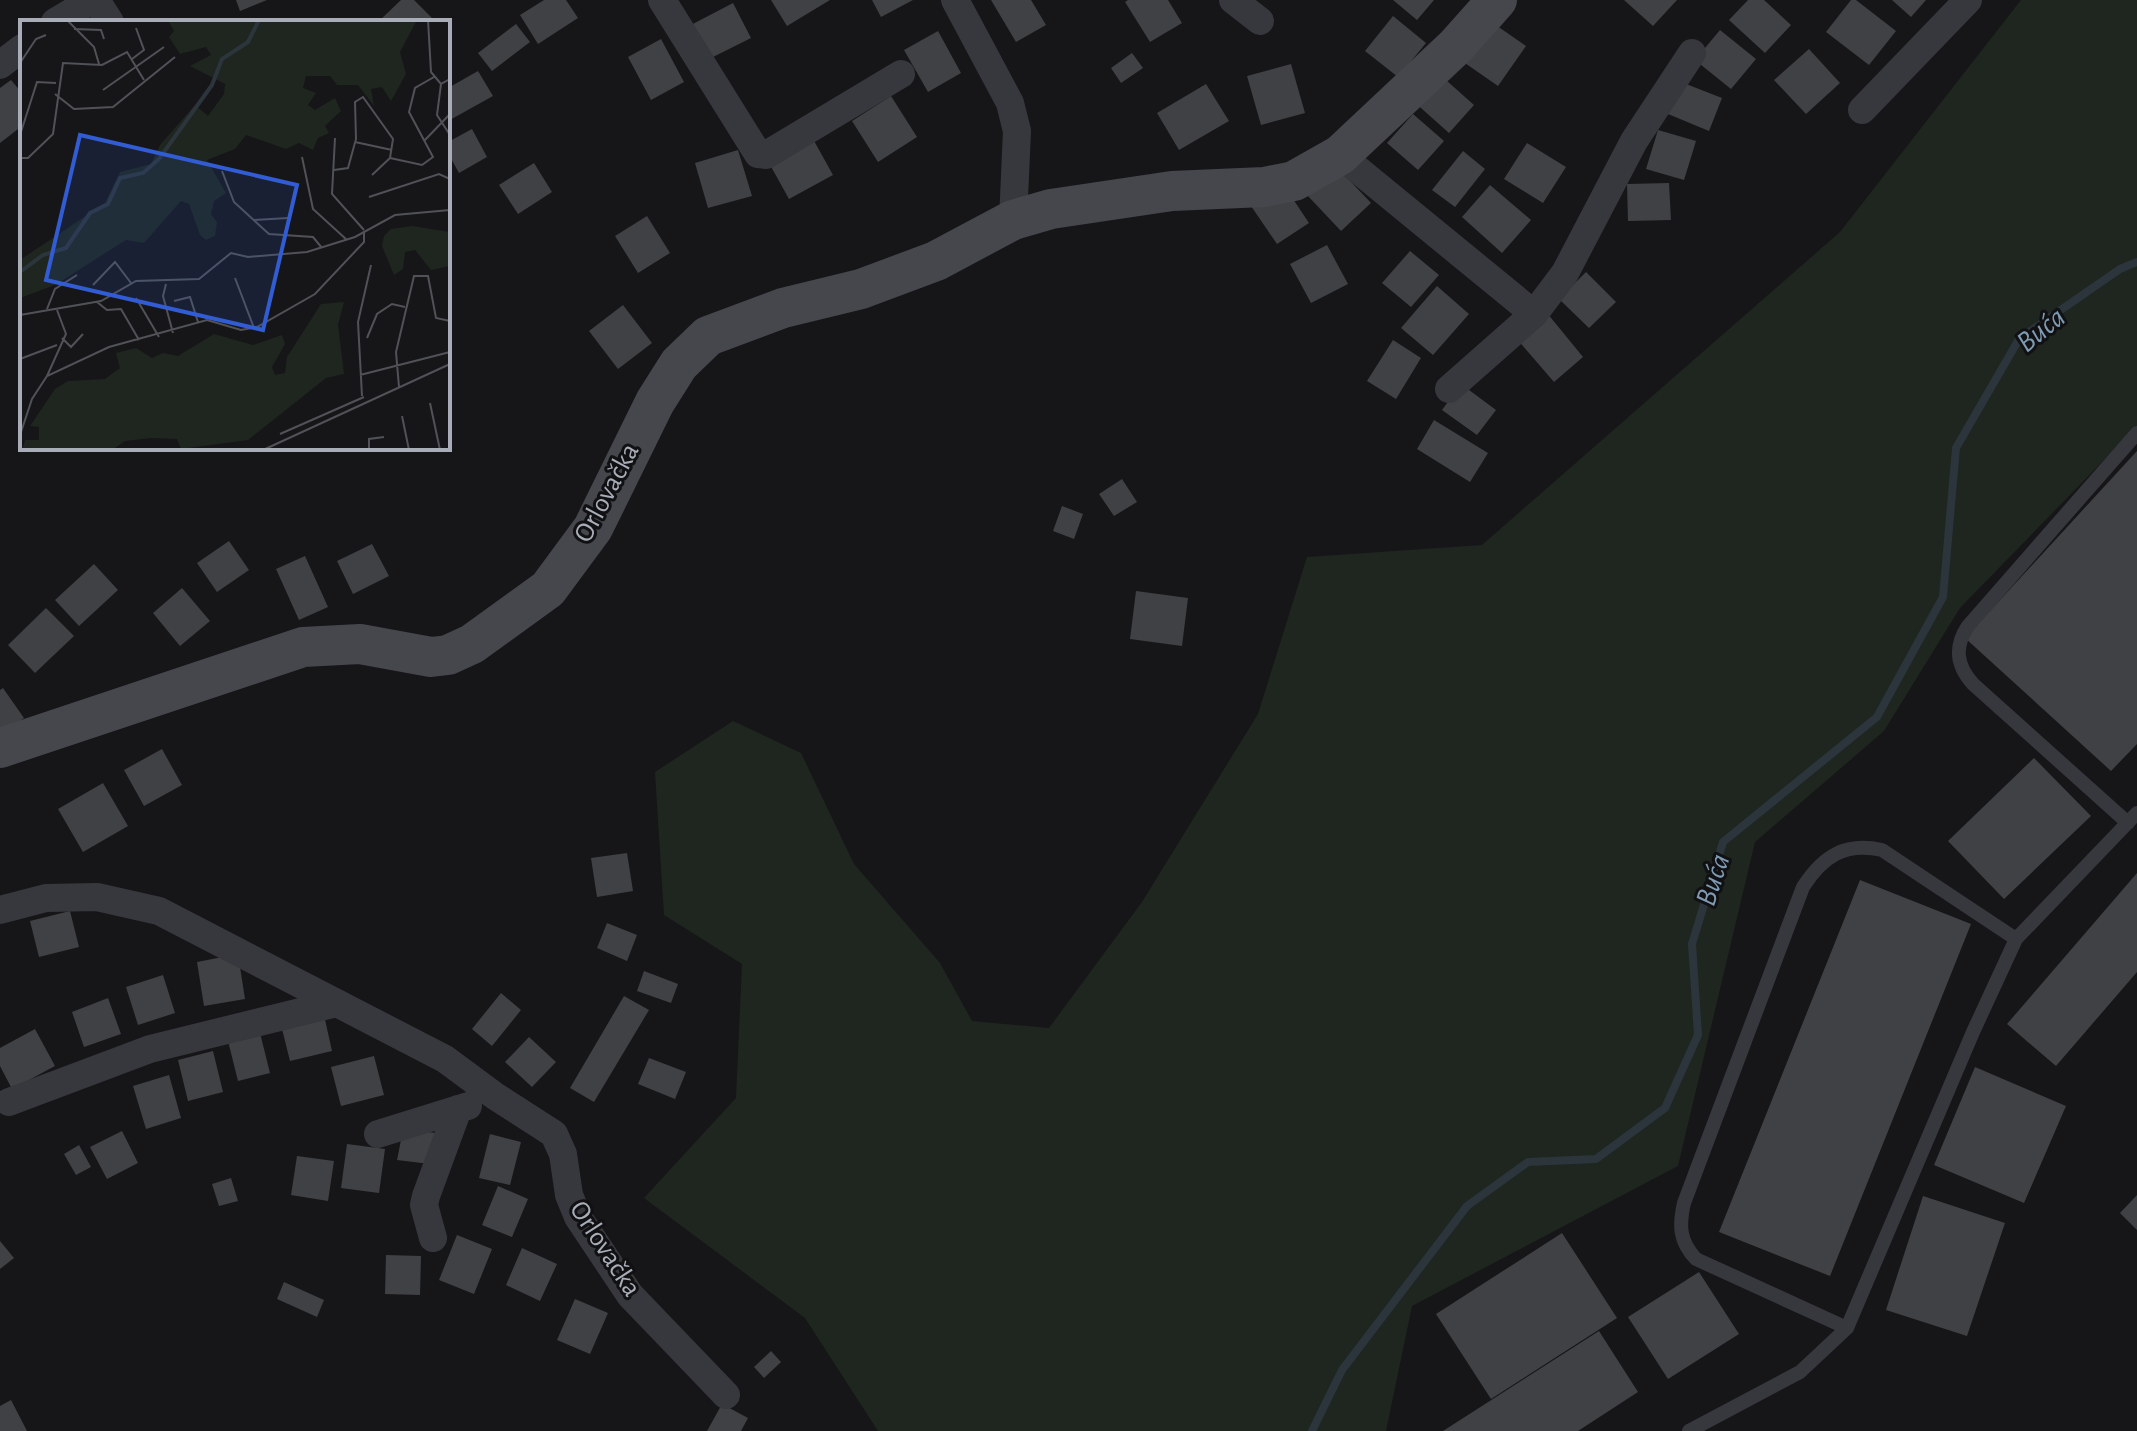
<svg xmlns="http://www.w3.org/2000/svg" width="2137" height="1431" viewBox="0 0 2137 1431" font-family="'Alegreya Sans',sans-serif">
<rect width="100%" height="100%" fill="#161618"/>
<path fill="#1e261f" d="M2021,0H2137V426L1960,608L1884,731L1755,842L1678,1166L1412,1306L1386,1431H878L805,1318L644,1198L736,1098L742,964L664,915L655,772L733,721L801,753L854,864L940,963L972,1021L1049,1028L1142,902L1258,714L1307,557L1482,545L1840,232Z"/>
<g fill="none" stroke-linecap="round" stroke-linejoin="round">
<path stroke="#2c353c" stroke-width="8" d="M1312,1431L1342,1370L1467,1206L1528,1162L1596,1159L1665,1108L1698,1035L1692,944L1723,842L1877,717L1943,597L1956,448L2019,339L2120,269L2137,262"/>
</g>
<path fill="#404145" d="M236,0H267L240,11Z
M401,0H414L433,19L430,22H378Z
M544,0H566L578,18L538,44L520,15Z
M771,0H830L787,26Z
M872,0H913L881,17Z
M991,0H1031L1046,25L1016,42Z
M1128,0H1168L1182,23L1150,42L1125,2Z
M1393,0H1434L1417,20Z
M1624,0H1677L1653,26Z
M1748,0H1764L1791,25L1765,53L1729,20Z
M1851,0H1856L1896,31L1869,65L1826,32Z
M1892,0H1926L1911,17Z
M733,3L751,38L707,60L689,26Z
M1393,16L1426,43L1398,77L1365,51Z
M1490,21L1526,46L1498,86L1462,61Z
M516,24L530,42L492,71L478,53Z
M1720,30L1756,59L1731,89L1695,60Z
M938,31L961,73L928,92L904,50Z
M661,39L684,82L651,100L628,57Z
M1809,49L1840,83L1806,114L1774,80Z
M1132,53L1143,68L1121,83L1111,68Z
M1291,64L1305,113L1261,125L1247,76Z
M478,71L493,96L448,121V88Z
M1437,72L1474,105L1449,133L1412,100Z
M11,80L22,93V126L0,143V88Z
M1681,82L1722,98L1709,131L1668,114Z
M1206,84L1229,121L1179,150L1157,113Z
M891,96L917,137L878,162L852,121Z
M1413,114L1444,141L1418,170L1387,143Z
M472,129L487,157L459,173L448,153V142Z
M1658,130L1696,141L1684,180L1646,169Z
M813,139L833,175L789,199L769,163Z
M1527,143L1566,167L1543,203L1504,179Z
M738,150L752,196L708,208L695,163Z
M1463,151L1485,169L1455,207L1432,190Z
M534,163L552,192L518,214L499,185Z
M1337,167L1371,203L1341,231L1307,195Z
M1669,183L1671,220L1628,221L1627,184Z
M1283,184L1309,223L1277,244L1251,206Z
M1490,185L1531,220L1502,253L1462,217Z
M647,216L670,253L638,273L615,236Z
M1327,245L1348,284L1311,303L1290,264Z
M1410,251L1439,275L1411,307L1382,283Z
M1586,272L1616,302L1589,328L1559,299Z
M1437,286L1469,314L1433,355L1401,328Z
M623,305L652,343L618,369L589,331Z
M1547,313L1583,357L1554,382L1516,338Z
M1393,340L1421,358L1396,399L1367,381Z
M1461,384L1496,410L1477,435L1442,410Z
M1434,420L1488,453L1470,482L1417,449Z
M2137,451V744L2111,771L1965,638Z
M1122,479L1137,502L1114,516L1099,494Z
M1062,506L1083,514L1074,539L1053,531Z
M229,541L249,570L217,592L197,563Z
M372,544L389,576L353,594L337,561Z
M305,556L328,607L299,620L276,569Z
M94,564L118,590L79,626L55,600Z
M182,588L210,621L180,646L153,613Z
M1136,591L1188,598L1182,646L1130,639Z
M46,608L74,636L35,673L8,645Z
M3,688L24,718L0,734V690Z
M162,749L182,785L144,806L124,770Z
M2034,758L2091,816L2004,899L1948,841Z
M103,783L128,826L83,852L58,809Z
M627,853L633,891L597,897L591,858Z
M2137,873V972L2056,1066L2007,1024Z
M1860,880L1971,924L1830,1276L1719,1232Z
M70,911L79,947L39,957L30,921Z
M607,923L637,935L627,961L597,948Z
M238,954L245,999L204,1006L197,962Z
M644,971L678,984L671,1003L637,991Z
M163,975L175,1013L138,1025L126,987Z
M501,993L521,1010L492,1046L472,1029Z
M624,996L649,1010L594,1102L570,1088Z
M108,998L121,1034L84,1047L72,1012Z
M324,1015L332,1051L290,1061L281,1025Z
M35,1029L55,1066L12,1089L0,1066V1048Z
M260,1033L270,1073L238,1081L228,1041Z
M529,1037L556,1062L532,1087L505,1062Z
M213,1051L223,1092L188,1101L178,1060Z
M374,1056L384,1095L341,1106L331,1067Z
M649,1058L686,1072L675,1099L638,1084Z
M1975,1067L2066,1106L2024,1203L1934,1165Z
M169,1075L181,1118L146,1129L133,1086Z
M403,1130L438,1133L430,1164L397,1160Z
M122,1131L138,1163L107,1179L90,1147Z
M490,1134L521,1142L510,1185L479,1178Z
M347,1144L385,1149L379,1193L341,1188Z
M79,1145L91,1167L76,1175L64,1154Z
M297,1156L334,1161L328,1201L291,1195Z
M231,1178L238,1201L219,1206L212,1184Z
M498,1186L528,1199L512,1237L482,1225Z
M2137,1195V1230L2120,1213Z
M1923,1196L2005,1223L1967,1336L1886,1310Z
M1562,1233L1617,1318L1491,1399L1436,1314Z
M457,1235L492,1249L474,1294L439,1280Z
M0,1241L14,1258L0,1269Z
M522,1248L557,1264L540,1301L506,1285Z
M386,1255L421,1256L420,1295L385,1294Z
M1699,1272L1739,1334L1668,1379L1628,1317Z
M284,1282L324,1300L317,1317L277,1299Z
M575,1299L608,1313L590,1354L557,1340Z
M1599,1331L1638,1392L1578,1431H1443Z
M771,1351L781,1362L764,1378L754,1367Z
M11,1400L27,1431H0V1406Z
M722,1404L748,1418L741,1431H707Z"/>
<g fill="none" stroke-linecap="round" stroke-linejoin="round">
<path stroke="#37383d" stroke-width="14" d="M2128,823L1973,684C1956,665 1954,647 1968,626L2137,433
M1847,1328L1696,1259C1679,1241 1679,1225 1684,1203L1803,887C1823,856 1845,842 1882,850L2016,939
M1689,1431L1800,1372L1847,1328L1973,1032L2016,939L2137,813"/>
<path stroke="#37383d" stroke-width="28" d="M96,0L110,22
M662,0L758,154L766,155L901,74
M955,0L1010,103L1017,131L1013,220
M1233,0L1260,21
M55,22L92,0
M0,65L22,48
M1862,110L1968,0
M1340,155L1534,314L1565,273L1634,141L1692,53
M1449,389L1534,314
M0,910L46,898L97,897L159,911L445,1059L495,1096L554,1134L563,1154L569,1195L578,1217L630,1295L726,1395
M9,1102L150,1049L337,1003
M378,1134L468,1106
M433,1238L424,1205L426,1196L458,1109"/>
<path stroke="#45474d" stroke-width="40" d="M0,748L303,647L360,644L431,657L448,655L472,644L548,589L593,528L655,402L679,364L708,336L783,308L861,289L936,261L1013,220L1051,209L1172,191L1264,187L1294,181L1340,155L1456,46L1497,0"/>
</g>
<g text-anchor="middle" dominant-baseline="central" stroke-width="6" stroke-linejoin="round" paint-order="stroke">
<g font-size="28" fill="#a8adb8" stroke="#111113">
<text transform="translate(607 493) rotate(-62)">Orlovačka</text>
<text transform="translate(605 1249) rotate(57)">Orlovačka</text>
</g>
<g font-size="30" font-style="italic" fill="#7f9bb3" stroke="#111113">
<text transform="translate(2041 330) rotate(-39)">Buća</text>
<text transform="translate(1713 880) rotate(-72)">Buća</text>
</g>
</g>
<g transform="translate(20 20)">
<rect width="430" height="430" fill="#161618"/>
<path d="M148,0H397L380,32L386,54L371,81L362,67L351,69L354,86L338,65H317L310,56H286L283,68L296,73L288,85L295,90L315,78L321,91L305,106L309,113L298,118L293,130L279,123L266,129L226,115L215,129L187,140L206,173L194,181L191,194L197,202L195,216L186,220L180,215L169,184L161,181L124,223L106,220L35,265L0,278V240L85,183L100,152L131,144L140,125L175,85L188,96L204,74L205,64L170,46L191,35L186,27L160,34L149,17L154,11ZM392,206L430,212V246L411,250L395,230L385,232L383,249L374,255L362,226L364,216L371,209ZM324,282L318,305L324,354L306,358L228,420L161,429L157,419L131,418L105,421L92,430H2L5,420H19V407L10,406L35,369L48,361L85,359L100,348L96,333L116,328L132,338L143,333L158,336L194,314L233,325L262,315L265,324L252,347L255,355L265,353L267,337L301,284Z" fill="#1e261f"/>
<path fill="none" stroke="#2c353c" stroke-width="4" d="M0,252L23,235L46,228L70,193L88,184L100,158L123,153L139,139L192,65L202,39L228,22L239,0"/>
<path fill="none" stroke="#505258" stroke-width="2" d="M47,0L74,27L79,44M408,0L411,52L421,64M54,9L81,10L84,19M112,39L124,30L116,8M0,43L16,19L26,15M430,59L421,64L417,95L430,115M83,70L144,27M35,74L54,89L93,87L155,37M0,115L17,62L36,63M315,118L312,174L344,210M404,121L430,94M335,122L372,130M282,137L293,189L327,220M0,138H8L33,114L43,43L82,45L107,32L124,60M370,138L402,145L413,137L389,92L395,68L414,57M314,150L328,148L336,119L335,82L343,77L373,119L370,138L352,155M202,151L214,182L249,214L293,217L302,228M349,177L419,154L430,159M234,200L268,198M215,258L234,308M146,264L143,276L153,313M73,265L95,242L111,263M116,278L139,317M154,281L170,277L178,302M77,282L87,290L101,289L119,320M27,289L35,269L57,255M0,295L81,281L116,261L179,259L211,233L228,237L287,232L335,217L375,195L430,190M42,318L51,327L63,314M347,318L357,294L372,284L385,287M0,339L37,325M340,355L430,332M27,356L46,314L37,290M379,367L376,332L394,256H408L416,298L430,301M342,376L338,302L351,245M410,383L420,430M382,396L389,430M260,414L344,377M0,415L12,379L27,356L89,327L187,300L221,310L237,307L295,274L344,222V211M243,430L430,344M349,430V419L364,417"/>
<path fill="#325cd3" fill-opacity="0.15" stroke="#325cd3" stroke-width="4" d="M60,115L277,165L243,310L26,260Z"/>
<rect width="430" height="430" fill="none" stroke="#a8adb8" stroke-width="4"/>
</g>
</svg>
